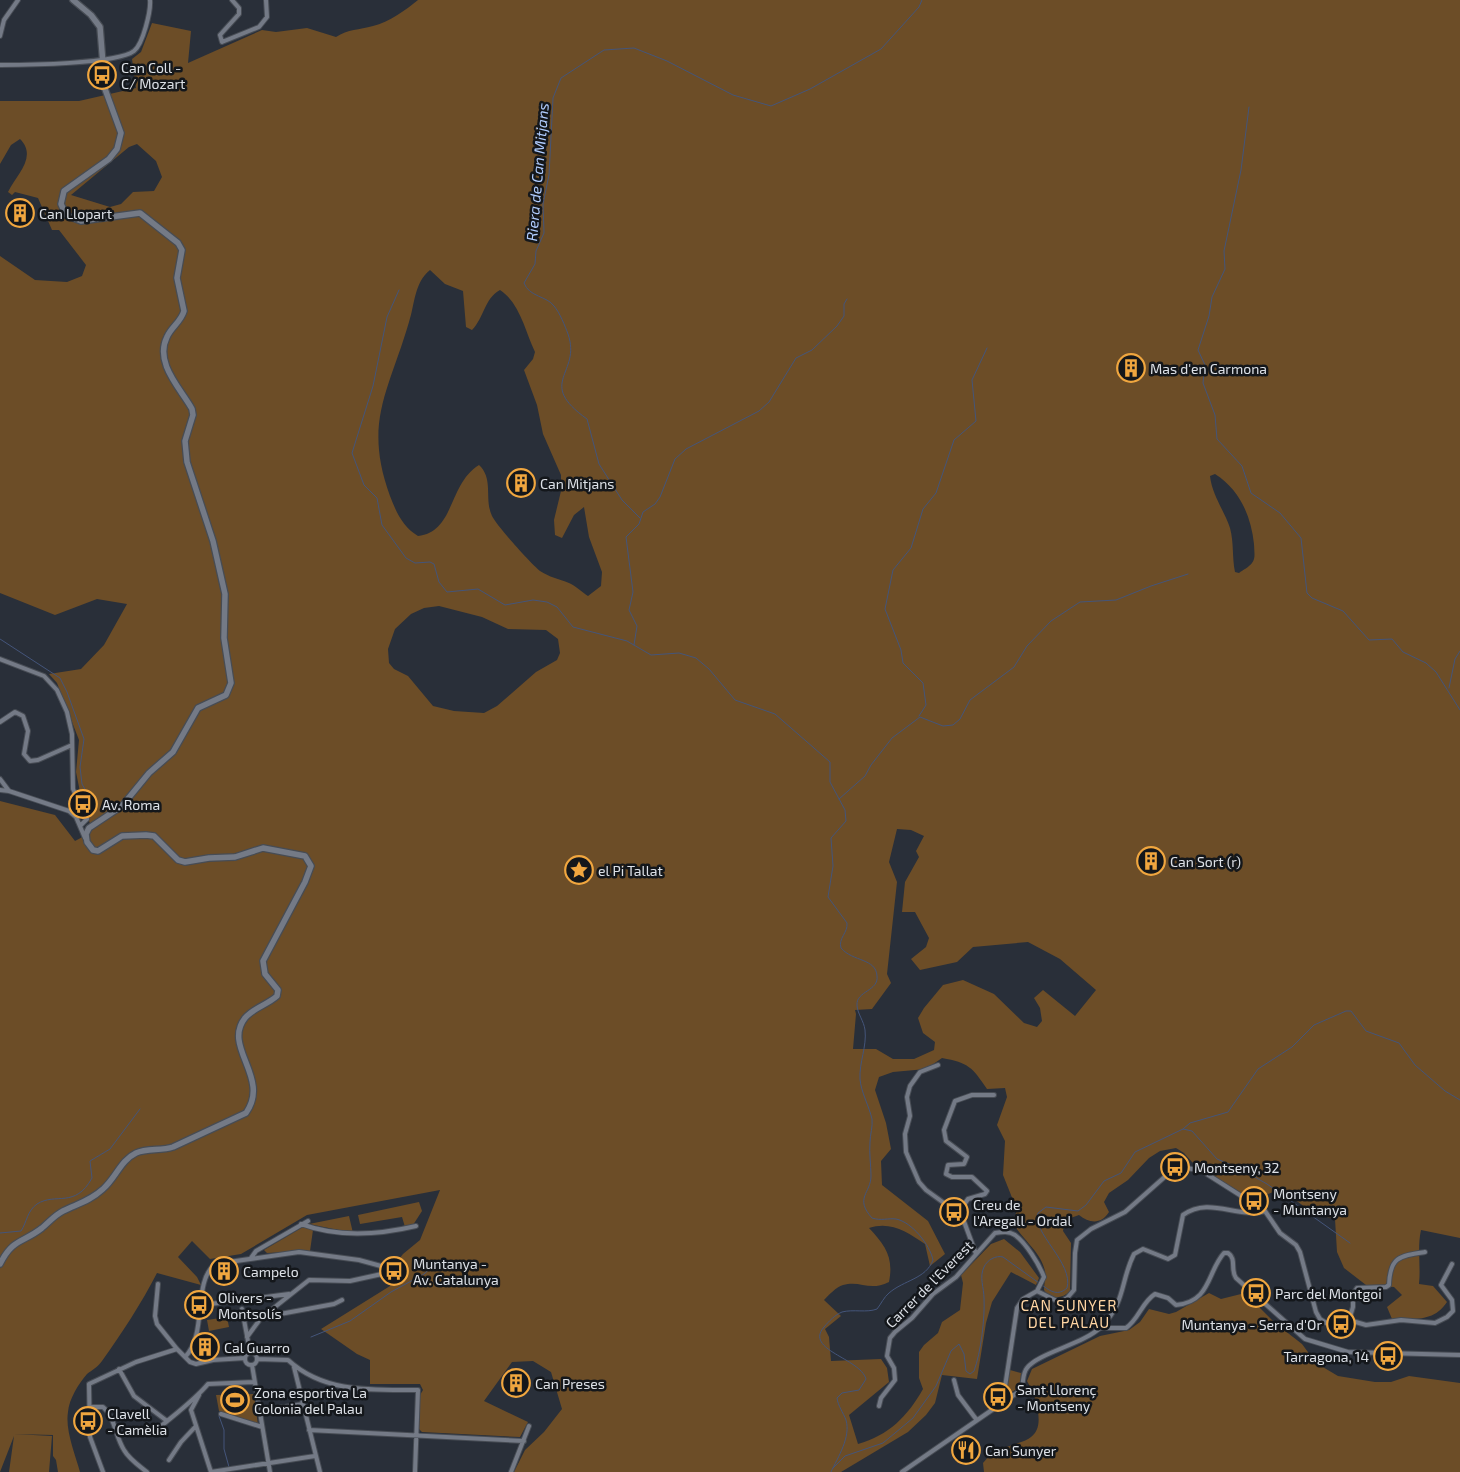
<svg xmlns="http://www.w3.org/2000/svg" width="1460" height="1472" viewBox="0 0 1460 1472" font-family="'Exo 2',sans-serif">
<rect width="100%" height="100%" fill="#292f39"/>
<path fill="#6c4d27" fill-rule="evenodd" d="M418,0H1460V1238L1421,1230C1417,1248 1421,1266 1419,1284L1433,1286L1447,1302C1433,1323 1414,1318 1392,1319L1387,1307L1402,1295L1394,1287L1366,1285L1344,1268L1337,1252L1335,1219L1314,1214L1281,1189L1252,1200L1192,1162L1184,1153L1176,1148L1160,1151L1149,1158L1128,1180L1109,1193L1104,1202L1109,1212C1101,1225 1089,1223 1079,1215L1065,1220L1063,1231L1071,1243L1070,1291C1062,1299 1051,1300 1044,1290C1044,1284 1046,1277 1045,1271C1041,1251 1021,1239 1013,1222L1017,1210L1003,1175L1005,1141L997,1125L1007,1097L1005,1088L987,1089C972,1067 969,1063 942,1058L926,1069L893,1072L879,1077L875,1090L886,1123L891,1149L881,1161L882,1185L928,1221L945,1254L930,1266L925,1244C907,1232 891,1221 869,1228C885,1245 894,1257 889,1282C869,1292 861,1280 843,1285C836,1287 829,1295 824,1300L841,1316L825,1329L829,1337L831,1361L881,1359L887,1368L889,1382L849,1415L858,1444C889,1435 907,1417 923,1389L919,1378V1352L924,1345L938,1333L942,1322L960,1310L963,1283L961,1275L991,1244L1004,1239L1020,1252L1039,1278L1036,1285L1011,1272L992,1302L986,1323L977,1379L942,1375L935,1403L926,1415L908,1432L841,1472H514L525,1450L544,1432L562,1409L551,1372L533,1361L512,1362L484,1401L528,1422L520,1437L422,1432L419,1429L420,1395L423,1390L420,1384H370V1360L357,1354L321,1329L390,1286L395,1271L393,1267L403,1254L420,1240L440,1190L307,1215L241,1254L210,1259L192,1241L178,1257L197,1277L201,1285L157,1273C141,1304 122,1333 102,1361C98,1367 92,1370 87,1374C79,1383 69,1399 68,1412C65,1430 75,1454 80,1472H58L56,1460L53,1456V1435L14,1434L52,1436L49,1472H9L14,1436L0,1472V801L55,815L75,841L90,833L92,829L82,802L76,772L79,740L57,683L49,674L81,669L104,645L127,604L97,599L55,615L0,593V256L35,280L67,282L82,276L86,265L59,230H52L38,198L15,192L12,195L8,192C16,175 38,157 20,139L11,145L0,164V101H79L136,88L132,59L141,52L152,23L191,31L188,63L262,30L276,32L307,28L336,37C348,29 359,30 373,26C389,22 406,10 418,0ZM137,144L156,161L162,177L154,191L133,192L121,204L110,207L71,195L129,147ZM430,270L445,284L463,291L466,327L472,330C484,318 484,299 500,290C520,303 525,331 535,352L533,359L524,370L537,405L543,434L561,475V491L554,520L555,535L562,538L574,515L584,507L589,537L602,572L601,586L588,596C582,592 576,586 569,583C559,579 549,577 540,571C531,564 497,526 492,516C484,499 494,479 479,465C448,484 455,532 418,536C403,527 396,512 390,496C363,422 389,391 409,322C415,304 414,283 430,270ZM1215,474C1240,490 1251,516 1254,544C1254,551 1256,558 1252,563C1249,567 1243,570 1239,573L1235,572C1232,557 1234,543 1230,528C1224,510 1212,495 1210,476ZM439,606L482,617L508,629L546,630L558,639L560,653L557,660L536,672L497,706L484,713L454,711L433,706L408,676L394,669L389,663L388,649L395,629L411,614L424,608ZM897,829L911,830L924,836L916,851L919,857L905,882L902,912H915L929,938L926,947L911,959L920,970L957,962L973,947L1028,942L1060,959L1096,990L1075,1016L1043,990L1034,998L1040,1008L1042,1021L1037,1027L1024,1023L994,994L963,980L943,985L924,1008L918,1018L923,1033L935,1042L934,1050L914,1059H893L876,1049H853L856,1014L855,1010L872,1009L891,983L887,974L897,882L889,862Z
M419,1202L422,1211L413,1225L405,1227L402,1217L360,1224L358,1215Z
M349,1216L353,1233L309,1224Z
M303,1227L313,1230L310,1251L267,1253L264,1250Z
M1209,1293L1221,1299L1245,1293L1275,1323L1302,1344L1316,1363L1338,1376L1375,1382H1391L1409,1376L1460,1383V1472H984L983,1463C1005,1433 1052,1456 1035,1399C1034,1392 1030,1387 1027,1381L1032,1369L1100,1336L1129,1330L1140,1322L1149,1309L1169,1314L1176,1312Z
M227,1317L229,1327L209,1331L207,1320Z
M1010,1370L1021,1373L1020,1387L1010,1393L1007,1391Z
M254,1394L258,1425L219,1411L216,1395Z"/>
<g fill="none" stroke-linecap="round" stroke-linejoin="round">
<path stroke="#44557a" stroke-width="1" d="M1249,107L1241,170L1224,251L1225,269L1212,297L1209,316L1198,350L1205,365L1203,383L1215,415L1217,439L1242,466L1251,493L1280,513L1301,538L1307,593L1312,598L1343,611L1369,640L1392,639L1403,652L1426,663L1436,672L1460,710
M399,290L387,317L373,386L352,453L364,485L377,498L382,525L406,558L415,563L430,562L434,564L439,582L447,592L478,589L505,605L533,600L547,602L557,607L573,627L627,641L651,655L679,653L696,658L709,669L735,700L775,714L830,762V782L845,810L846,821L831,838L833,866L828,897L847,923C848,933 838,938 841,948C853,962 876,958 877,976C879,991 856,991 857,1005C857,1013 864,1021 865,1030C867,1046 859,1063 860,1079C861,1092 869,1106 872,1119C873,1126 870,1135 870,1142C869,1153 871,1165 871,1176C871,1193 854,1198 872,1218C881,1221 888,1218 896,1219C912,1222 930,1245 933,1260C926,1279 904,1280 889,1293C884,1297 881,1304 877,1309C867,1313 853,1309 842,1312C835,1315 829,1321 824,1327C804,1350 860,1358 866,1379L859,1390L842,1393L837,1398C838,1406 843,1412 846,1420C851,1437 838,1457 831,1472
M640,518L622,500L599,464L587,419C535,382 582,374 568,334C565,326 560,313 554,306C547,296 529,297 524,283L535,264L536,251L544,233L543,204L549,175L553,98L561,78L604,50L634,48L667,61L733,95L771,106L810,89L881,49L919,7L922,0
M0,639L60,678L67,692L84,739L80,767L82,784L90,798
M634,645L637,626L629,610L633,592L626,537L639,524L643,512L655,504L660,497L675,459L686,449L759,411L769,402L796,358L812,350L837,326L844,316V304L847,299
M1449,688L1455,659L1460,651
M919,716L926,705L923,683L903,663L901,650L885,609L893,570L911,548L923,509L936,493L954,440L976,421L972,380L987,348
M839,799L865,776L871,765L892,738L920,717L943,726L953,725L960,719L970,700L1014,667L1027,646L1051,621L1080,602L1116,600L1151,586L1188,574
M1183,1129L1190,1123L1228,1112L1258,1069L1292,1047L1314,1025L1346,1011H1351L1366,1031L1399,1043L1415,1065L1445,1091L1460,1100
M0,1233L21,1231C27,1222 27,1211 37,1204C56,1192 75,1209 92,1178L90,1161L110,1149L140,1109
M1042,1285C1051,1292 1058,1296 1067,1288C1074,1263 1031,1232 1038,1213L1046,1207L1078,1211L1086,1205L1104,1181L1121,1173L1135,1152L1183,1129L1192,1131L1217,1159L1239,1168L1267,1184L1350,1243
M311,1337L350,1321L391,1292L424,1274L440,1260
M219,1416L224,1430V1449L229,1467
M833,1468L845,1456L883,1443L913,1418L936,1386L951,1351L959,1344L964,1354L966,1371L970,1374L974,1371C981,1352 985,1318 984,1298C984,1288 979,1277 984,1267C987,1260 996,1255 1003,1257L1039,1283"/>
<defs>
<path id="street" d="M232,0L239,8V14L220,35L222,42L259,27L267,17L266,0
M0,36L4,20L18,0
M0,65C25,65 117,64 134,51C143,44 151,11 150,0
M0,659L44,676L57,690L67,712L72,734L73,789L87,819L80,826
M0,722L15,712L23,716L28,731L24,754L30,761L38,760L72,745
M0,779L9,791
M0,790L9,791L69,811L76,817L85,838
M938,1065L920,1072L910,1086L907,1097L910,1116L905,1134L906,1152L919,1182L926,1190L962,1216L976,1254
M959,1212L968,1199L985,1194L987,1191L972,1177H952L946,1174L948,1165L964,1164L967,1157L946,1141L944,1130L955,1101L972,1095H994
M301,1224C339,1238 378,1235 416,1226
M251,1258L256,1251L308,1221
M158,1284L155,1316L157,1324L177,1349L190,1362L196,1364L213,1360L245,1358
M1037,1291L1055,1300L1061,1301L1067,1298L1074,1290L1075,1253L1077,1240L1091,1229L1125,1212L1168,1174L1182,1167L1202,1171L1265,1211L1280,1233L1296,1245L1300,1252L1316,1312L1320,1319L1328,1324L1349,1320L1366,1325L1401,1320L1435,1323L1447,1317L1453,1311L1452,1300L1441,1285L1452,1264
M202,1305L289,1294
M242,1309L250,1352
M264,1317L334,1304L342,1300
M1349,1320L1353,1307V1294L1357,1288L1386,1287L1389,1285C1390,1257 1399,1256 1425,1252
M1100,1328H1126C1139,1319 1142,1302 1155,1294L1168,1298L1176,1305C1211,1302 1207,1272 1224,1253H1228C1237,1259 1230,1270 1236,1278L1305,1339L1348,1352L1460,1355
M245 1359a6 6 0 1 1 12 0a6 6 0 1 1-12 0Z
M185,1357C208,1334 192,1283 215,1264L299,1252L359,1260L392,1269L391,1272L350,1281L309,1280L261,1318L247,1337
M257,1359L288,1360C324,1393 371,1390 418,1390L415,1472
M252,1365L270,1472
M294,1367L320,1472
M119,1369L134,1396L167,1421
M954,1380L958,1395L976,1419
M1000.5 1398a3.5 3.5 0 1 1 7 0a3.5 3.5 0 1 1-7 0Z
M199,1395L191,1410L211,1472L315,1456
M1014,1395H1006L1005,1387L1017,1308L1023,1299L1037,1291
M1007,1400L1021,1390C1024,1383 1022,1374 1027,1368C1038,1353 1084,1344 1101,1327C1126,1302 1120,1282 1134,1254L1143,1249L1168,1259L1175,1255L1183,1215C1210,1196 1237,1219 1265,1211
M879,1406L881,1398L895,1380L894,1368L887,1356L890,1338L895,1332L912,1318L933,1294L956,1277L995,1233C1002,1232 1009,1231 1015,1235C1026,1243 1039,1264 1044,1277L1037,1291
M91,1407H103C115,1417 115,1436 124,1450C129,1459 138,1465 147,1472
M260,1411L303,1404
M221,1414L262,1427
M309,1430L524,1441
M150,1431L153,1433C170,1418 194,1401 208,1384L254,1382
M169,1460L181,1442L196,1426
M103,1472L90,1437L89,1384L136,1362L177,1349
M511,1472L529,1426
M902,1472L1005,1401"/>
<path id="secondary" d="M0,1264C13,1238 23,1243 42,1228C49,1222 55,1215 63,1211C77,1204 90,1201 103,1189C115,1179 121,1160 136,1153C147,1148 161,1151 173,1147L246,1113C271,1078 222,1047 245,1018C253,1008 267,1005 277,996L278,990L265,974L263,961L305,882L311,866L305,856L263,848L235,857L209,858L185,862L178,860L154,836L146,835L122,836L98,851L93,850L87,842L86,834L89,828L122,806L149,773L173,752L198,708L226,695L231,683L224,638L225,594L213,541L187,462L185,441L193,415L192,409C181,389 154,363 167,337C171,327 181,322 184,311L177,278L182,250L178,243L140,213L81,221L66,215L61,204L64,191L109,159L117,149L121,133L105,89L100,27L91,15L73,0"/>
</defs>
<use href="#street" stroke="#474c54" stroke-width="6"/>
<use href="#secondary" stroke="#474c54" stroke-width="8"/>
<use href="#street" stroke="#747a86" stroke-width="4"/>
<use href="#secondary" stroke="#747a86" stroke-width="5.5"/>
</g>
<defs>
<symbol id="bus-ring" viewBox="-11 -11 22 22"><circle r="9.5" fill="#14171b" stroke="#f0a63f" stroke-width="1.5"/><path d="M-5-6H5V4H4V6H2V4H-2V6H-4V4H-5ZM-3.5-4V0h7V-4ZM-3.5 1.2v1.5H-2V1.2ZM2 1.2v1.5H3.5V1.2Z" fill="#f0a63f"/></symbol>
<symbol id="building-ring" viewBox="-11 -11 22 22"><circle r="9.5" fill="#14171b" stroke="#f0a63f" stroke-width="1.5"/><path d="M-4-6H4V6H1V3H-1V6H-4ZM-2.5-4.3h1.7v1.8h-1.7ZM.8-4.3h1.7v1.8H.8ZM-2.5-1h1.7V.8h-1.7ZM.8-1h1.7V.8H.8Z" fill="#f0a63f"/></symbol>
<symbol id="sight-ring" viewBox="-11 -11 22 22"><circle r="9.5" fill="#14171b" stroke="#f0a63f" stroke-width="1.5"/><path d="M0-6L1.8-2.2L6-1.7L2.9 1.2L3.7 5.4L0 3.3L-3.7 5.4L-2.9 1.2L-6-1.7L-1.8-2.2Z" fill="#f0a63f"/></symbol>
<symbol id="stadium-ring" viewBox="-11 -11 22 22"><circle r="9.5" fill="#14171b" stroke="#f0a63f" stroke-width="1.5"/><path d="M0-5a6.5 5 0 1 0 0 10a6.5 5 0 1 0 0-10ZM-3.5-1.8h7v3.6h-7Z" fill="#f0a63f"/></symbol>
<symbol id="restaurant-ring" viewBox="-11 -11 22 22"><circle r="9.5" fill="#14171b" stroke="#f0a63f" stroke-width="1.5"/><path d="M-5-6h1v4h1v-4h1v4h1v-4h1v5L-1.5 .5V6h-2V.5L-5-1ZM5-6V6H3V1.5H1.5Q1.5-4 5-6Z" fill="#f0a63f"/></symbol>
</defs>
<g fill-rule="evenodd">
<use href="#bus-ring" x="86" y="59" width="32" height="32"/>
<use href="#building-ring" x="4" y="197" width="32" height="32"/>
<use href="#building-ring" x="1115" y="352" width="32" height="32"/>
<use href="#building-ring" x="505" y="467" width="32" height="32"/>
<use href="#bus-ring" x="67" y="788" width="32" height="32"/>
<use href="#building-ring" x="1135" y="845" width="32" height="32"/>
<use href="#sight-ring" x="563" y="854" width="32" height="32"/>
<use href="#bus-ring" x="1159" y="1151" width="32" height="32"/>
<use href="#bus-ring" x="1238" y="1185" width="32" height="32"/>
<use href="#bus-ring" x="938" y="1196" width="32" height="32"/>
<use href="#building-ring" x="208" y="1255" width="32" height="32"/>
<use href="#bus-ring" x="378" y="1255" width="32" height="32"/>
<use href="#bus-ring" x="1240" y="1277" width="32" height="32"/>
<use href="#bus-ring" x="183" y="1289" width="32" height="32"/>
<use href="#bus-ring" x="1325" y="1308" width="32" height="32"/>
<use href="#building-ring" x="189" y="1331" width="32" height="32"/>
<use href="#bus-ring" x="1372" y="1340" width="32" height="32"/>
<use href="#building-ring" x="500" y="1367" width="32" height="32"/>
<use href="#bus-ring" x="982" y="1381" width="32" height="32"/>
<use href="#stadium-ring" x="219" y="1384" width="32" height="32"/>
<use href="#bus-ring" x="72" y="1405" width="32" height="32"/>
<use href="#restaurant-ring" x="950" y="1434" width="32" height="32"/>
</g>
<g text-anchor="middle" dominant-baseline="central" stroke-width="5" stroke-linejoin="round" paint-order="stroke">
<g font-size="14" fill="#dde1e7" stroke="#14171b" text-anchor="start">
<text x="121" y="67">Can Coll -<tspan x="121" dy="16">C/ Mozart</tspan></text>
<text x="39" y="213">Can Llopart</text>
<text x="1150" y="368">Mas d'en Carmona</text>
<text x="540" y="483">Can Mitjans</text>
<text x="102" y="804">Av. Roma</text>
<text x="1170" y="861">Can Sort (r)</text>
<text x="598" y="870">el Pi Tallat</text>
<text x="1194" y="1167">Montseny, 32</text>
<text x="1273" y="1193">Montseny<tspan x="1273" dy="16">- Muntanya</tspan></text>
<text x="973" y="1204">Creu de<tspan x="973" dy="16">l'Aregall - Ordal</tspan></text>
<text x="413" y="1263">Muntanya -<tspan x="413" dy="16">Av. Catalunya</tspan></text>
<text x="243" y="1271">Campelo</text>
<text x="1275" y="1293">Parc del Montgoi</text>
<text x="218" y="1297">Olivers -<tspan x="218" dy="16">Montsolís</tspan></text>
<text x="1322" y="1324" text-anchor="end">Muntanya - Serra d'Or</text>
<text x="224" y="1347">Cal Guarro</text>
<text x="1369" y="1356" text-anchor="end">Tarragona, 14</text>
<text x="535" y="1383">Can Preses</text>
<text x="1017" y="1389">Sant Llorenç<tspan x="1017" dy="16">- Montseny</tspan></text>
<text x="254" y="1392">Zona esportiva La<tspan x="254" dy="16">Colonia del Palau</tspan></text>
<text x="107" y="1413">Clavell<tspan x="107" dy="16">- Camèlia</tspan></text>
<text x="985" y="1450">Can Sunyer</text>
</g>
<g font-size="14" fill="#dde1e7" stroke="#14171b">
<text transform="translate(929 1284) rotate(-45)">Carrer de l'Everest</text>
</g>
<g font-size="15" font-style="italic" fill="#b0ccfe" stroke="#14171b">
<text transform="translate(537 172) rotate(-85)">Riera de Can Mitjans</text>
</g>
<g font-size="15" letter-spacing="1" fill="#ffd5a3" stroke="#14171b">
<text x="1069" y="1305">CAN SUNYER<tspan x="1069" dy="17">DEL PALAU</tspan></text>
</g>
</g>
</svg>
